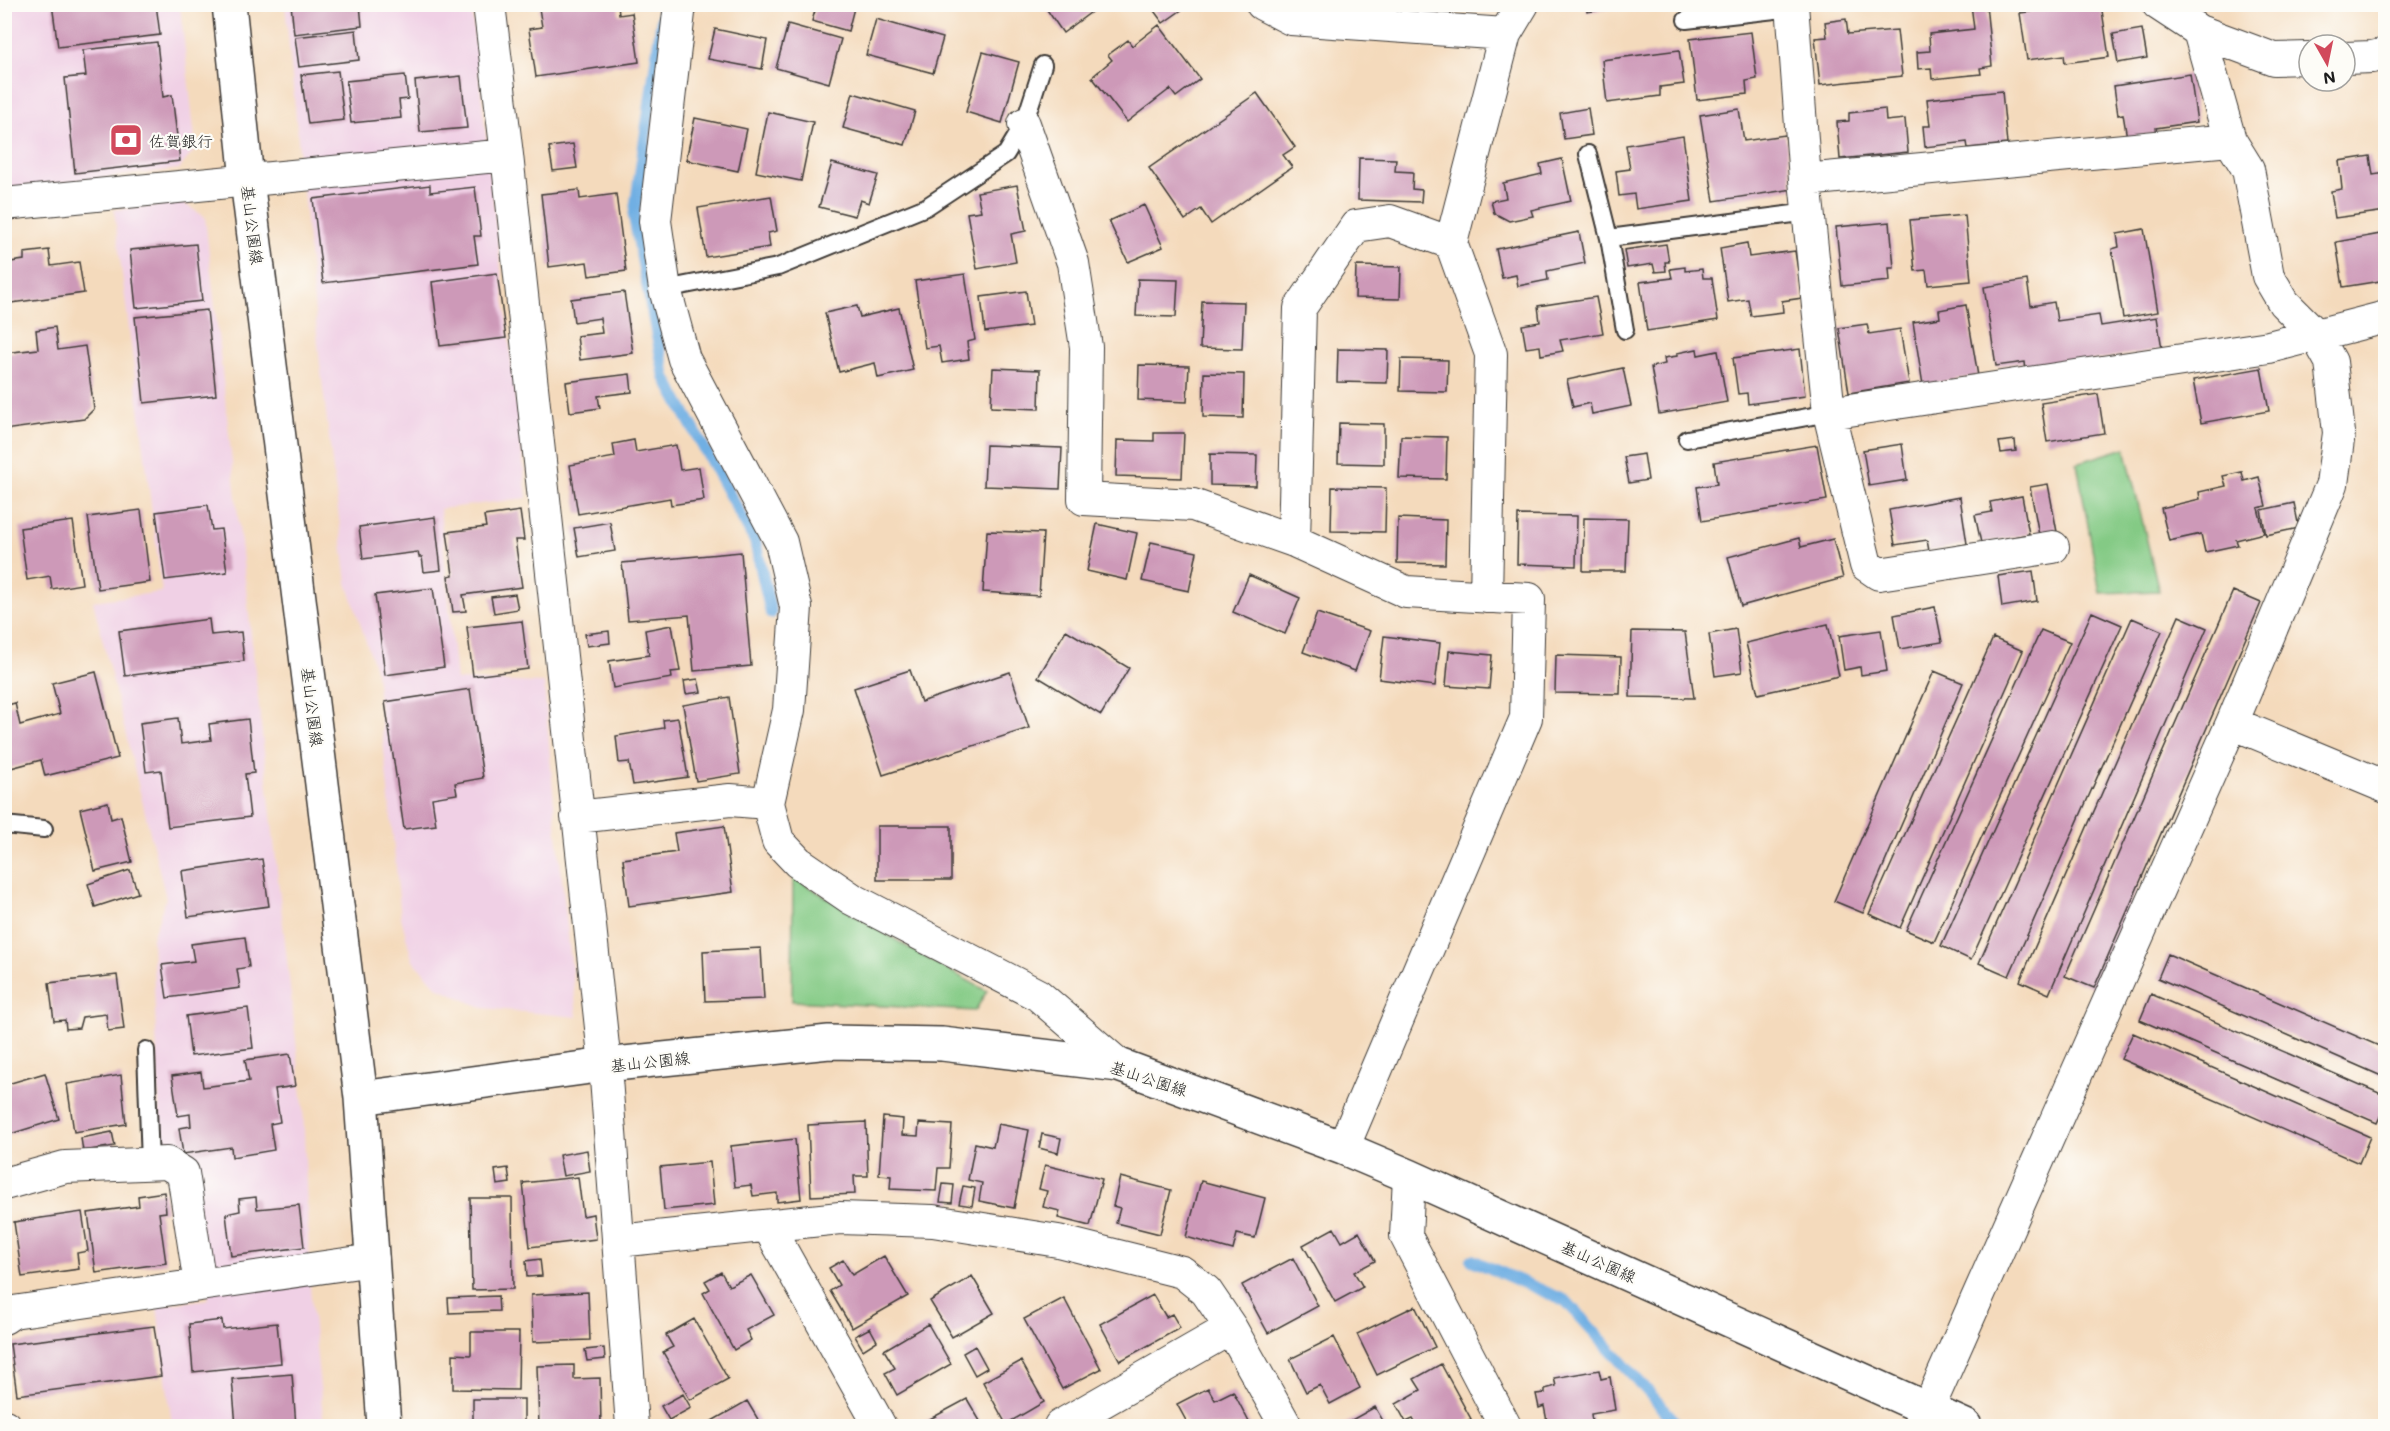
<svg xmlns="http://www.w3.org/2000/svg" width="2390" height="1431" viewBox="0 0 2390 1431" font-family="Mali,'Klee One',sans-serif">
<rect width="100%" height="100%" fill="#fdfcf7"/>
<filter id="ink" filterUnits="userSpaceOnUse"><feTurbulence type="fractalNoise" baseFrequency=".0167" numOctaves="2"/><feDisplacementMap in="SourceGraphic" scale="12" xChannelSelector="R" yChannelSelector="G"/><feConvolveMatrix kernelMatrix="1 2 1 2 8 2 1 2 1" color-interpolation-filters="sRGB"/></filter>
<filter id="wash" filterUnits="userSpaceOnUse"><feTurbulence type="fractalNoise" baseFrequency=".008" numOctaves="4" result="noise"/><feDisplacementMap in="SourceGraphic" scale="24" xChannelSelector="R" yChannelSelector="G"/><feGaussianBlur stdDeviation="1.35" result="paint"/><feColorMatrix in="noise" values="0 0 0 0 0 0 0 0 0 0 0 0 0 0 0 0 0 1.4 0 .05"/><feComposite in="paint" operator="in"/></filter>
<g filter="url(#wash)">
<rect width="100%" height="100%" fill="#f4dabc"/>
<path fill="#f0d0e5" d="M4,5H180L196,148L179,169L5,189Z
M285,5H471L527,498L440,509L456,680L544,683L555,815L577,1017L483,1008L437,987L412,959L401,917L376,672L347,583L320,364Z
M183,203L205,217L303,1105L310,1287L324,1426H172L157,1306L209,1299L161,1149L152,938L166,898L93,601L162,592L114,210Z"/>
<path fill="#84ca85" stroke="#507350" stroke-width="1.5" d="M2125,448L2159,591L2100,593L2077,463Z
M793,877L914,951L987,991L975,1011L792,1001Z"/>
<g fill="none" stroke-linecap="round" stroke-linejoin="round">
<path stroke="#6fafe3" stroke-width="12" d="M664,4L634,217L665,377L755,541L771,613
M1472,1260L1566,1301L1679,1426"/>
</g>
<g id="blocks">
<path fill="#cd99b8" d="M52,4H156L160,35L58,47Z
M291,4H360L362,26L294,34Z
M563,4H618L619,15L632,13L639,62L536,77L529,29L542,27L539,8Z
M817,4H855L848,31L812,21Z
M1043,4H1102L1063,33Z
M1149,4H1190L1163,23Z
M1447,4H1500V7H1447Z
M1586,4H1626V6L1587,12Z
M1971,4H1986L1992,66L1980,68L1981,74L1932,79L1931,68L1918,69L1917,52L1930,51L1929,34L1974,29Z
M2049,4H2069V8L2101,4L2109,57L2065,63L2064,55L2027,60L2020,13L2050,9Z
M876,19L943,38L933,73L866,55Z
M1846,19L1848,34L1897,30L1902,76L1820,85L1815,38L1827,37L1825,22Z
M788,24L841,39L829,83L776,68Z
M1159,25L1200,79L1176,97L1170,89L1127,122L1092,77L1112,60L1108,55L1128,40L1132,46Z
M715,29L767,40L762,69L708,59Z
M2142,29L2147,58L2118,63L2113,34Z
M356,30L359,60L299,67L295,37Z
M1751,32L1757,79L1746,81L1747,94L1697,100L1690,39Z
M157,42L163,97L172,95L180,161L75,173L65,78L86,76L83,50Z
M1679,50L1684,84L1660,87V96L1607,103L1602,60Z
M983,52L1019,62L1002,123L966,112Z
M338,71L344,120L308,124L301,75Z
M2190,74L2197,122L2156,128L2157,134L2127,138L2123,114L2118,115L2114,86Z
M405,75L408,99L399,100L401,118L351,123L346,81Z
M461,76L467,128L420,132L415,81Z
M2002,91L2007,144L1968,148L1967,142L1925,147L1923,126H1930L1927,99Z
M853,93L915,111L905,145L843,128Z
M1257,93L1295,147L1283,155L1292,167L1211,224L1201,209L1185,220L1149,168Z
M1588,108L1592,135L1564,139L1560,113Z
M1739,109L1744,141L1785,135L1793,189L1714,201L1700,115Z
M1885,109L1886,121L1905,119L1908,152L1840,159L1837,122L1849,121V113Z
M768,112L813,122L801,181L756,172Z
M695,118L747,129L738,171L686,160Z
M1683,136L1692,201L1636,209L1634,194L1619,196L1616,171L1630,169L1626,145Z
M573,144L577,168L553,171L549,147Z
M2370,156L2373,175L2386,173V211L2335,218L2331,191L2342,189L2339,161Z
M1359,158L1396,159L1395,171L1413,172L1412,189L1422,190L1421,202L1358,200Z
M1562,159L1571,201L1531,210L1533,216L1509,221L1494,213L1491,201L1506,198L1503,183L1542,174L1540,164Z
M832,163L878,175L869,203L860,200L855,216L819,207Z
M430,185V192L475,187L481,236H474L478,264L323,283L313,199Z
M1017,185L1026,231L1011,234L1016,262L977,269L967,213L981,211L977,192Z
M579,190L580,199L616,194L626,271L589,276L587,262L549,267L541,194Z
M771,196L777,231L768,233L770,247L706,257L698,208Z
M1144,205L1163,247L1128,262L1109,221Z
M1965,215L1971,281L1928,285L1926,270L1915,271L1910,220Z
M1890,222L1894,268H1889L1890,281L1842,286L1836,227Z
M2144,229L2158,312L2123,318L2112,249L2119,247L2117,234Z
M1579,232L1585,263L1547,271L1548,280L1518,286L1516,275L1502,278L1496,249Z
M2386,233V280L2343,287L2336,242Z
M1747,243L1749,257L1795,251L1802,298L1782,301L1783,312L1751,316L1748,299L1728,302L1720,248Z
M196,244L202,301L136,308L130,250Z
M1666,244L1669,262H1665L1666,271L1655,272L1653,264L1627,268L1624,250Z
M49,250L51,266L79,262L84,293L4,304V263L24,260V253Z
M1356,266L1401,267L1400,299L1355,298Z
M1685,267V271L1702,269L1703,278H1712L1718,320L1647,331L1640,282L1672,278L1670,269Z
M497,273L506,338L440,346L432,282Z
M965,274L975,340L967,342L969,359L942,363L939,346L925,348L915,281Z
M1138,279L1178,280L1176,317L1136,316Z
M2027,280L2031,306L2054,302L2057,321L2099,315L2101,326L2157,317L2162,349L2026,371L2025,362L1996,366L1984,287Z
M1026,291L1031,326L985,332L981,297Z
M624,292L633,353L580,360L577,336L602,333L600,318L574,322L571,299Z
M1596,297L1603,333L1560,340L1563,351L1541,355L1540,346L1526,348L1522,325L1540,322L1538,306Z
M1202,301L1244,302L1242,349L1200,348Z
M1966,305L1978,376L1923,385L1913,322L1940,318L1939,310Z
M857,306L860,317L899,308L913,370L878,378L875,363L839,372L825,313Z
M207,310L216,395L144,403L135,317Z
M1867,324L1869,334L1900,329L1909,383L1849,393L1839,328Z
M55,327L58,350L85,346L94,409L84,419L4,430V401L9,400L4,353L38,349L36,330Z
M1338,349L1388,350L1387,383L1337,382Z
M1697,349L1698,355L1718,351L1727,402L1659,414L1651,367L1665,364L1664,358L1677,356V353Z
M1800,349L1805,396L1748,404L1747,393L1738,394L1733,358Z
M1401,359L1448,360L1447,392L1400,391Z
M1139,365L1189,366L1187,402L1138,400Z
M993,368L1040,370L1039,409L991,407Z
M1623,368L1631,406L1592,414L1590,403L1573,407L1567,380Z
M2261,368L2269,411L2201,423L2193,380Z
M1204,373L1244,374L1243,418L1203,417Z
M630,374L632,392L598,396L600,408L570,412L566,382Z
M2098,394L2104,433L2047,442L2041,403Z
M1339,423L1384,424V464L1338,463Z
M1154,433H1184L1182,478L1116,476L1117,440L1154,441Z
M1401,436L1447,437L1446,479L1399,478Z
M634,440L636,452L676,445L680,470L699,467L704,500L671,505L670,498L578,514L570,465L615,457L613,444Z
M2015,440L2016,451L2001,453L1999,442Z
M1902,444L1907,480L1869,486L1863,450Z
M986,445L1062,448L1060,489L984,486Z
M1817,445L1827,500L1702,521L1697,487L1717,484L1714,462Z
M1210,454L1257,455L1256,486L1210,485Z
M1644,454L1648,480L1629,483L1624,457Z
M2242,472L2244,481L2259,477L2266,506L2258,508L2264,533L2236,540L2238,545L2205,552L2201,534L2169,541L2161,508L2200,499L2199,492L2226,486L2223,476Z
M2048,484L2057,532L2039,535L2030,487Z
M1332,487L1386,488L1385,532L1331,531Z
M2022,496L2029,534L1981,543L1975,515L1992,512L1990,502Z
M1960,497L1967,544L1929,551L1927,540L1895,545L1889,510Z
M2294,503L2299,528L2266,535L2261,510Z
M208,505L212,530L221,529L227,572L165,580L156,512Z
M141,510L150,582L98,589L88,517Z
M520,511L524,540H515L522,587L463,595L466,611L453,612L448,576L453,575L447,532L486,527L484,516Z
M1518,515L1577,516L1576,566L1517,564Z
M435,517L441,570L424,572L422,557H419L418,552L363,559L359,527Z
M1398,518L1446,520L1445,564L1397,563Z
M1584,518L1628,519L1626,571H1583Z
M73,521L82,584L52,589L50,576L27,580L20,528Z
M610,522L615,551L579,557L574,528Z
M1097,524L1137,533L1127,580L1087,571Z
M987,531L1043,533L1039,596L983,592Z
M1799,538L1801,547L1833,539L1843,578L1741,606L1728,557Z
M1151,542L1197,552L1189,591L1142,581Z
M741,552L751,666L694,671L689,615L628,620L622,563Z
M2033,571L2037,601L2002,607L1998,576Z
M1249,575L1300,598L1285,634L1233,612Z
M433,588L444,667L385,675L375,595Z
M2233,591L2261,603L2094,988L2065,976Z
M515,594L518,609L494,613L491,597Z
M1935,607L1942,642L1900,649L1894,615Z
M2092,612L2122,625L1971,960L1941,946Z
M1317,613L1370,631L1355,671L1303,652Z
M2179,616L2207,628L2049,994L2020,981Z
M2132,618L2162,631L2009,976L1979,963Z
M209,619L211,635L241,632L244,661L125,676L119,631Z
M522,621L528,669L473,676L467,627Z
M1828,624L1839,676L1758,694L1746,643Z
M672,625L680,671L671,672L672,678L613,688L609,661L649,655L645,630Z
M1736,629L1742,672L1715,676L1709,634Z
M1066,630L1129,668L1101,715L1038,677Z
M1881,630L1887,671L1861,675L1860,667L1844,670L1839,636Z
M2041,630L2070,642L1934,942L1906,930Z
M609,631L610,643L587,646L585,634Z
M1632,631L1685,632L1694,698L1630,697Z
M1384,636L1440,643L1435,686L1379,679Z
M1993,638L2023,651L1900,928L1869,914Z
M1449,651L1492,655L1489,689L1446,686Z
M1556,655L1621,657L1620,694L1555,693Z
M910,670L921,702L1010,672L1029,728L883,775L854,688Z
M1934,671L1963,683L1863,913L1834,901Z
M96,672L118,758L45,776L41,760L7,769L4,761V706L15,703L20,725L60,714L52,683Z
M698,679L701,692L686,694L684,681Z
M470,689L483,778L455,783L457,794L432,798L436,825L404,829L385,702Z
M729,697L740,774L696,781L683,705Z
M178,718L181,744L211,740L209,724L248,719L254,773L245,774L250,817L168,827L161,770L146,772L140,723Z
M678,718L688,777L633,785L629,762L619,763L616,736L664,728L663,720Z
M108,802L111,819L121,816L132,862L95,871L80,809Z
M724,826L733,892L629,906L623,859L677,852L674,833Z
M877,826H951V880H877Z
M262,859L269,906L188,917L182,871Z
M130,870L138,893L95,907L88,884Z
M245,937L249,967L237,969L240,988L167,998L162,965L194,961L191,944Z
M761,948L764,999L705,1001L703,951Z
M2168,954L2386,1049V1078L2158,978Z
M117,975L124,1029L108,1031L106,1014L82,1017L79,1028L66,1029L65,1020L54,1021L49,983Z
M2151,994L2386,1096V1104L2377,1123L2140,1020Z
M248,1008L253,1048L191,1056L186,1016Z
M2133,1033L2370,1137L2359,1163L2121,1059Z
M290,1054L295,1086L275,1089L280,1122L270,1124L274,1150L232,1157L231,1147L183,1154L179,1128L191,1126L190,1114L178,1116L172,1076L201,1072L203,1087L249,1081L245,1060Z
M45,1073L59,1119L4,1136V1085Z
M121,1075L126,1124L74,1132L67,1084Z
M883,1117L903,1119L902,1135L918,1136L919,1123L952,1125L949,1168H938L936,1191L890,1189L891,1176L879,1175Z
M866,1122L868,1176H854L855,1194L811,1196L808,1125Z
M998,1124L1029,1130L1014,1208L979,1201L982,1183L968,1180L975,1143L993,1147Z
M112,1132L115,1146L83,1151L81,1138Z
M1042,1134L1061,1138L1058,1153L1039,1148Z
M795,1139L801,1199L777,1202V1193L753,1196L751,1185L735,1187L731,1146Z
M587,1150L590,1171L563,1176L559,1155Z
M710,1162L714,1205L664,1210L660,1167Z
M1045,1165L1102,1179L1090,1226L1058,1218L1060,1211L1043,1207L1047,1191L1039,1189Z
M508,1168L510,1183L497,1185L495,1170Z
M578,1177L583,1216L593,1214L596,1239L530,1247L523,1183Z
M1120,1177L1171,1190L1160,1234L1116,1223L1120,1208L1113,1206Z
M1201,1181L1265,1198L1255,1238L1237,1234L1233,1250L1186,1237Z
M943,1184L954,1185L952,1203L940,1202Z
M963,1186L975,1188L972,1206L959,1204Z
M164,1192L166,1212L159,1213L166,1263L96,1273L88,1213L139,1206L138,1196Z
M256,1197L257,1209L299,1205L304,1247L231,1256L226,1214L240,1211L239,1199Z
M470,1198H512L513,1289L472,1290Z
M82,1212L88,1251L77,1253L79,1269L22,1277L14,1222Z
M1334,1228L1342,1242L1359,1232L1375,1261L1354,1272L1363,1287L1335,1302L1303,1245Z
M884,1256L908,1296L852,1328L830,1291L839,1285L829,1268L843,1260L852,1275Z
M1293,1258L1318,1306L1268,1333L1242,1285Z
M540,1259L542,1276L527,1277L526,1261Z
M721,1272L729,1286L751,1275L774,1315L746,1330L751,1340L734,1350L703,1293L710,1289L705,1281Z
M972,1276L994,1313L952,1337L930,1301Z
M588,1292L590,1340L533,1342L531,1295Z
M1153,1295L1166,1317L1172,1314L1180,1328L1120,1361L1100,1324Z
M498,1296L499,1311L449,1313L448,1298Z
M1064,1298L1101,1369L1062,1389L1024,1319Z
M1415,1306L1435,1347L1377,1375L1357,1334Z
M694,1319L728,1379L690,1400L663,1352L673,1347L666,1335Z
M222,1320L223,1329L277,1323L281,1363L193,1372L189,1324Z
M928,1324L951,1364L897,1395L885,1373L895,1368L884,1350Z
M154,1326L161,1376L17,1395L10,1344Z
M870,1328L877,1341L863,1350L855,1336Z
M471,1332H519L518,1390L453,1389V1354L471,1355Z
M1334,1337L1360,1388L1330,1404L1320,1385L1306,1392L1290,1359Z
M975,1346L987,1368L975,1375L963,1353Z
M604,1348L605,1359L587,1361L585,1350Z
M1021,1361L1044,1402L1006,1424L983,1382Z
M1441,1364L1471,1419L1458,1426H1417L1413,1419L1406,1422L1396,1404L1421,1390L1414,1379Z
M574,1365V1379L600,1378L601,1426H539L537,1366Z
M1599,1370L1601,1379L1610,1377L1615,1410L1591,1414L1592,1422L1564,1426H1548L1544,1406L1539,1408L1536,1394L1545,1393V1389L1556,1386L1554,1378Z
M292,1374L296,1426H236L232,1379Z
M1208,1388L1215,1400L1233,1391L1251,1426H1189L1177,1404Z
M683,1394L691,1408L669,1420L661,1406Z
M473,1399H524V1426H473Z
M967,1399L983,1426H917Z
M747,1401L762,1426H703Z
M1375,1407L1386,1426H1341Z"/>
</g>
</g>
<g filter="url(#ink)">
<use href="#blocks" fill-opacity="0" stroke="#3c3834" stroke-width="1.5"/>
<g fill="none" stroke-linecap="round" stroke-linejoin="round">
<defs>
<path id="lane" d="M1686,20L1793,8
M1588,154L1609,238L1809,212
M1609,238L1625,330
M665,289L778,267L926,207L1006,154L1024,124L1043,65
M1687,439L1829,413
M4,825L44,829
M146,1050L150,1164"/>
<path id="street" d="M489,4L507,155L605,1065L632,1426
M680,4L655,221L665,289L684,359L781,542L796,607L789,710L768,803L778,841L798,862L852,899L1038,995L1119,1065
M1262,4L1291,19L1505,34
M1792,4L1805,180L1829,413L1866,565L1879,574L2053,547
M2158,4L2199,31L2274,59L2309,58
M2345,58L2372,57L2386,54
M1024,124L1073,263L1086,347L1084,499L1193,505L1294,541L1406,592L1529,599L1526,718L1343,1148
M1805,180L2230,140
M4,204L507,155
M1829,413L2269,347L2386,317
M1294,541L1300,308L1356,226L1390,221L1451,243
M1486,597L1491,354L1451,243L1505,34L1523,4
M2232,723L2386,787
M577,817L730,800L768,803
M1409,1176L1406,1236L1505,1426
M4,1184L65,1167L167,1163L183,1173L200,1285
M768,1226L880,1426
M618,1241L840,1218L933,1221L1058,1241L1182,1272L1206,1291L1231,1328L1286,1426
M4,1318L13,1312L373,1260
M1928,1409L2232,723L2332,484L2339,433L2331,362L2316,335L2284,303L2268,276L2248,169L2230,140L2199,31
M4,1426H5
M1060,1426L1231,1328"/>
<path id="secondary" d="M229,4L247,180L361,1098L384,1426
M361,1098L605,1065L829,1042L942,1044L1119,1065L1343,1148L1409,1176L1965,1426"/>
</defs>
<use href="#lane" stroke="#3c3834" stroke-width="20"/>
<use href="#street" stroke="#3c3834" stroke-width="34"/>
<use href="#secondary" stroke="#3c3834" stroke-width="36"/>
<use href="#lane" stroke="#fff" stroke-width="16"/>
<use href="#street" stroke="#fff" stroke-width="32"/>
<use href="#secondary" stroke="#fff" stroke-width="33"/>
</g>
</g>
<defs>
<symbol id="bank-square" viewBox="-11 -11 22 22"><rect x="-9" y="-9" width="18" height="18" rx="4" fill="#d1495b" stroke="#fdfcf7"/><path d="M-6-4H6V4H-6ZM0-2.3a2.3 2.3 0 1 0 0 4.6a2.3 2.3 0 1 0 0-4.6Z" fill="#fff"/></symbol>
</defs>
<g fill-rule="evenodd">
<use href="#bank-square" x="107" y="121" width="38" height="38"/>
</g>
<g text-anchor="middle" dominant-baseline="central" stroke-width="4.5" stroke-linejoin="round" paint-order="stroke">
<g font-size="16" fill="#1c1c1c" stroke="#fdfcf7" text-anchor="start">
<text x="149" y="140">佐賀銀行</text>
</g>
<g font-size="16" fill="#1c1c1c" stroke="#fdfcf7">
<text transform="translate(253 225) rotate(83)">基山公園線</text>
<text transform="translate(313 707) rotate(83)">基山公園線</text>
<text transform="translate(650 1061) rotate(-6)">基山公園線</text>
<text transform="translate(1149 1078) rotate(18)">基山公園線</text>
<text transform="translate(1599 1261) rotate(24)">基山公園線</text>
</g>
</g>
<rect width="2390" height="1431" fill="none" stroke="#fdfcf7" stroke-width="24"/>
<g transform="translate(2327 63) rotate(171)"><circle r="28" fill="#fdfcf7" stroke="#a3a29f" stroke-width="1.5"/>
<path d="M0-4.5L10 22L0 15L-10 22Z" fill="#d1495b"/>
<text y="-9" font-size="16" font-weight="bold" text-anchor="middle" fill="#1c1c1c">N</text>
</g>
</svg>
